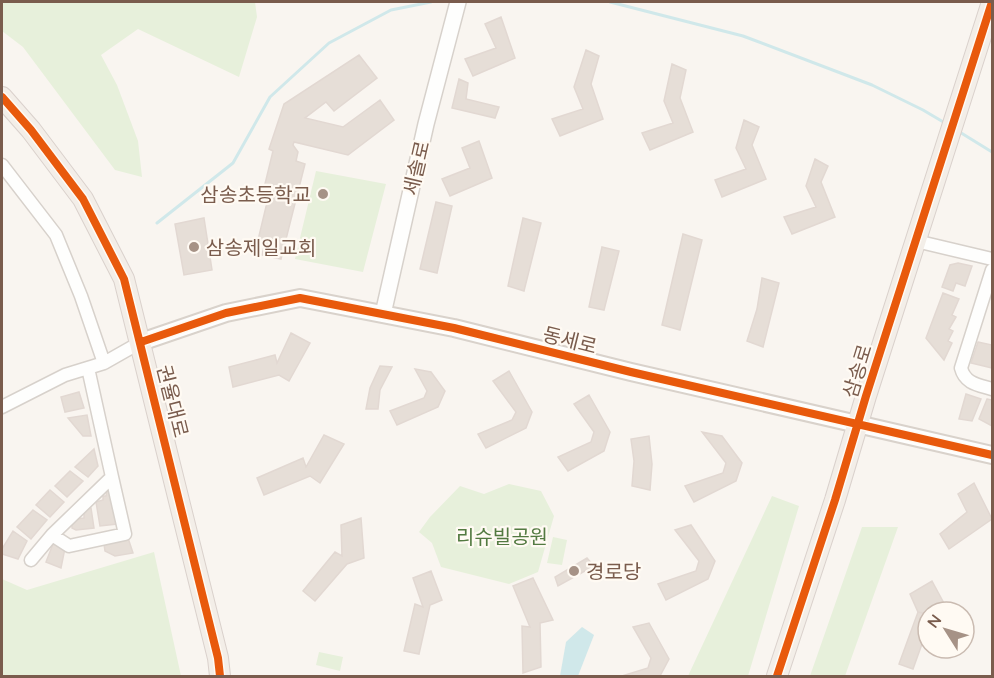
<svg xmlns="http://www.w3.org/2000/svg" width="994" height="678" viewBox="0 0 994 678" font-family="Quicksand,'Noto Sans KR',sans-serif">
<rect width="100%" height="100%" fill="#f9f5f0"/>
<path fill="#e7f0db" d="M2,2H255L257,17L239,77L138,29L101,55L117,85L138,141L142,177L115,170L23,47L2,31Z
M316,171L386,184L363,272L295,259Z
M509,484L541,491L554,516L538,572L509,584L441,567L432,543L419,532L430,517L460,486L484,494Z
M772,496L799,506L748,676H688Z
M862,527H898L845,676H810Z
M553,537L567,540L562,565L547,563Z
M154,552L181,676H2V579L27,590Z
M319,652L343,657L340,671L316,665Z"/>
<path fill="#d0e8ea" d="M582,627L594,635L578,676H560L566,642Z"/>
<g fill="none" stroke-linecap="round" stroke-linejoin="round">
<path stroke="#d0e8ea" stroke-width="3" d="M610,2L743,36L872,85L923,110L945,123
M958,131L992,152
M157,223L233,163L270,97L329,43L391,10L431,2"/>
</g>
<path fill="#e6ded7" stroke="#e2d8d2" stroke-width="1.5" d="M501,17L515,58L473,76L465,59L496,48L485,24Z
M586,50L599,56L591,84L603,119L560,136L552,119L583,109L574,87Z
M359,55L377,78L334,111L326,102L305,118L343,127L380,100L394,120L348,155L294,142L293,145L298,152L296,161L305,164L281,259L262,255L265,243L258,240L270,190L264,188L273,151L269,149L284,104Z
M672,64L686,70L680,98L693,132L650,150L642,133L673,123L664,101Z
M459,79L468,83L466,99L499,107L495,118L452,108Z
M744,120L759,127L752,145L766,179L722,197L715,180L746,169L736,148Z
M479,141L492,178L450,196L442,179L470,168L462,148Z
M815,159L828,166L821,182L835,217L792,234L784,217L816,207L806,186Z
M436,202L452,206L437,273L420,269Z
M204,218L212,270L184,275L175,224Z
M523,218L541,223L524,291L508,286Z
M683,234L702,240L680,330L662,325Z
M602,247L619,251L604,310L589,307Z
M958,263L972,266L965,286L956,283L953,291L942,287L950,265Z
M762,278L779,283L763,347L747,341L757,309Z
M943,293L959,299L952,315L956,317L949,329L953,331L948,341L952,343L944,360L926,338Z
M291,333L310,343L289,381L279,375L233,387L229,367L275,355L277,363Z
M978,342L992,345V368L971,363Z
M380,366L392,367L380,390L378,409H366L370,388Z
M415,369L431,372L445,391L438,407L397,425L390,411L424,398L427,391Z
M509,371L532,412L526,428L486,448L478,434L512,420L516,412L493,381Z
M79,392L84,408L65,412L61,397Z
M966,394L981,399L972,421L959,419Z
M589,395L610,432L604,451L568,471L558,457L591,442L594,432L574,404Z
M987,399L992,400V426L979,419Z
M87,415L91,436H83L68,418Z
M702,432L722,436L742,463L736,481L694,502L685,486L723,473L726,463Z
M324,435L344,444L320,483L310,476L264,495L257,478L303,458L306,467Z
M649,436L652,464L650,490L632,486L634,461L631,439Z
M94,449L98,466L88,477L75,467Z
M70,471L83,481L67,497L55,486Z
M974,483L992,519L949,549L940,534L967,512L958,494Z
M50,490L64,502L50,517L36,505Z
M107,490H111L117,524L100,526L96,502L103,500V496H106Z
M91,508L94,528L76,530L72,528V523L75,519L84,518V509Z
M33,510L47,520L31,539L17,527Z
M361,518L364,558L347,564L315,601L303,591L335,552L342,556L341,525Z
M691,525L715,561L708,579L666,600L658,584L696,571L699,561L675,530Z
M13,531L27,541L18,559L2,554V549Z
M128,538L133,553L115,556L105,551L104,544Z
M53,544L65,548L61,568L46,562Z
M587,558L594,566L558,586L555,577Z
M431,571L442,600L430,605L419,654L404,651L415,604L423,607L413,578Z
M533,578L553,620L540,623L541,667L523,673L522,626L530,627L513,586Z
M932,581L946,607L938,612H928V614L918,612L910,594Z
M918,612L928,614V627L913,669L899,664Z
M649,623L669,659L660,676H622L648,668L651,658L633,627Z"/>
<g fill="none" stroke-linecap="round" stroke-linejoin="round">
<defs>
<path id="minor" d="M2,165L56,235L81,296L104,363
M916,241L992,259
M992,270L961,368C965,384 979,385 992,389
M2,407L65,375L104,363L141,342
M52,535L69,546L125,534L112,477
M31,560L52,535L112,477L88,368"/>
<path id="tertiary" d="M383,314L426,124L458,2"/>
<path id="secondary" d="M141,342L226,313L300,298L454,328L631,372L992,455"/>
<path id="primary" d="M2,97L31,130L83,199L124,279L218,658L220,676
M777,676L835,500L866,396L992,2"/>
</defs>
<use href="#minor" stroke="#d7d1cb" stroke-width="15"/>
<use href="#tertiary" stroke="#d7d1cb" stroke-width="18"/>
<use href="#secondary" stroke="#d9d2cb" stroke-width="20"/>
<use href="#primary" stroke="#dad1cc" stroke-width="22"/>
<use href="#minor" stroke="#fefefd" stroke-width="12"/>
<use href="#tertiary" stroke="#fefefd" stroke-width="15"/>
<use href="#secondary" stroke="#fefefd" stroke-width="16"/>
<use href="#primary" stroke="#f3eee8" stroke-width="20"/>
<defs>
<path id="cycleway" d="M2,97L31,130L83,199L124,279L218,658L220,676
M141,342L226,313L300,298L454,328L631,372L992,455
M777,676L835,500L866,396L992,2"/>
</defs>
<use href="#cycleway" stroke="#fffaf3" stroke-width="11"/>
<use href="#cycleway" stroke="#e8590c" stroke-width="8"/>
</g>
<g fill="#a69286" stroke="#fffaf3" stroke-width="2">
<circle cx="323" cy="194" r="6"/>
<circle cx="194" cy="247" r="6"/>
<circle cx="574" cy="571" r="6"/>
</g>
<g text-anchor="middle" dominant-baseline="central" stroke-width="4.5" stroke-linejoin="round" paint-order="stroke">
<g font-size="20" fill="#7a5c4d" stroke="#fffaf3">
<text transform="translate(416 168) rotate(-77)">세솔로</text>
<text transform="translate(570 340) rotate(14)">동세로</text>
<text transform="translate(857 371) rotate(-73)">삼송로</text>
<text transform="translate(173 401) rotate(76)">권율대로</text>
</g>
<g font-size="20" fill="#7a5c4d" stroke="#fffaf3" text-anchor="start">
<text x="311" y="194" text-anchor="end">삼송초등학교</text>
<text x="206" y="247">삼송제일교회</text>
<text x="586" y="571">경로당</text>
</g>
<g font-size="20" fill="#537a41" stroke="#fffaf3">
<text x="502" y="536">리슈빌공원</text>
</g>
</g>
<rect width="994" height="678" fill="none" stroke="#7a5c4d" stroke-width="6"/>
<g transform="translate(946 630) rotate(307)"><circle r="28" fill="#fffaf3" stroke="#cabbb1" stroke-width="1.5"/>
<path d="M0-4.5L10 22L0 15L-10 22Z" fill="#a69286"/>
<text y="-9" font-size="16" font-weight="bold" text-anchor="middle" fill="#7a5c4d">N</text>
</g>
</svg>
